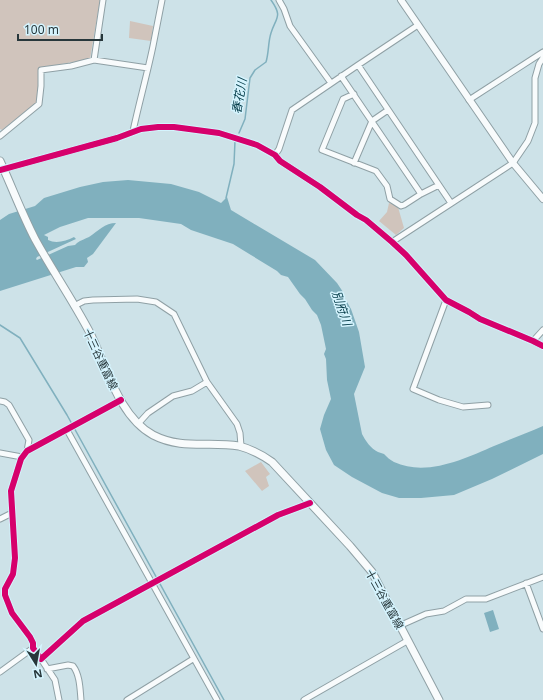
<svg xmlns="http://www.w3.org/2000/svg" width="543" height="700" viewBox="0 0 543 700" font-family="'Noto Sans','Noto Sans JP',sans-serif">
<rect width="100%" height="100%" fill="#cde2e8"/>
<path fill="#d0c4bc" d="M0,0H100L90,59L39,68V86L36,103L2,130L0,129Z
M130,21L153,26L151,41L129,38Z
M389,203L393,204L395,203L398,207L404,228L396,235L379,221L387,212Z
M261,462L270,474L266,477L269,486L262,491L245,471Z"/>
<path fill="#80b0be" d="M128,180L171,184L199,192L221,203L227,197L231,210L315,260L337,283L343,292L340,293L341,297L347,302L351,309L359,332L365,367L354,394L362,434C365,440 371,449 378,452C380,453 382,453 384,454C387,457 390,460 394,462C426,477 464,459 494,446C511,439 527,433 543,426V454L492,479L454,495L421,498H399L382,493L352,477L334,465L326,450L320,429L324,415L331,399L327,380L326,359L324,354L326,349L321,325L317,315L312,310L305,299L300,294L288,277L281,275L277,271L233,244L191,230L181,224L139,218H88L60,227L44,235L48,237V240C56,244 66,241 74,237L76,239L37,257L36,259L37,260L68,246L75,245L77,243C81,240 85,239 89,237C98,231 105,223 116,223L93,254L87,258L88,262L84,267H76L0,291V220L9,214L35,206L44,198L80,187L103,182Z
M493,610L499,629L490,632L484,613Z"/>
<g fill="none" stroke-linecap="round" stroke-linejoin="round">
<path stroke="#80b0be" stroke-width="1.5" d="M239,133L245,119L250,78L255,70L266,62C269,52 268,42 271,33C276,17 283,17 271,0
M226,198L234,164L235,141
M0,325L20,338L67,415L224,700"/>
<defs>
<path id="minor" d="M279,0L284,9L290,26L331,83
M94,60L103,0
M358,65L451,203
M341,76L421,194
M354,94L343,99L322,150L376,171L387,186L390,199L401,206L404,205L421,194L439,185
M469,100L543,52
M133,131C139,103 147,75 153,46C156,31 159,15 162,0
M0,136L39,104L41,86V70L71,66L94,60L148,68
M275,155L279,149L292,110L358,65L418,25
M354,163L372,121L388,110
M0,170L117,138L141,129L158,127H174L219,133L257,145L275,155L280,161L320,187L357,215L366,220L392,242L406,255L446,300L469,312L480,319L533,341L543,346
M392,242L513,163L528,141L535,123V78L539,64L543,58
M446,300L413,389L439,400L463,407L488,405
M74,306L84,301L93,300L137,299L156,302L174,314L207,382L237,424L240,433L241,446
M533,341L543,330
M121,400L27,451L21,459L11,491L15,558L13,574L5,589V595L12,613L30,637L33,643V648L41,659L83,621L278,515L310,503
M0,401L5,402L9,405L29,440L27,451
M138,424L148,413L173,396L192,391L207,382
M67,430L217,700
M0,453L22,457
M0,519L12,513
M526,583L543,629
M399,626L426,614L444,611L466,599H486L543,577
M41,659L55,680L59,700
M47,669L68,665L73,666C80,675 80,689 81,700
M0,672L33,648
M127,700L193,659
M304,700L407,641"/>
<path id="tertiary" d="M401,0L513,163L543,199"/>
<path id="secondary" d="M0,161C12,187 22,214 35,239C52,270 72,299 89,331C106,364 118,416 153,435C182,450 209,441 239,446C251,449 262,455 272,462L350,546L372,572L439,700"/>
</defs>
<use href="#minor" stroke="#8fa0a5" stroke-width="7"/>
<use href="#tertiary" stroke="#8fa0a5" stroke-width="8"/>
<use href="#secondary" stroke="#8fa0a5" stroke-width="9"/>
<use href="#minor" stroke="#f8fbfc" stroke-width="5"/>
<use href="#tertiary" stroke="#f8fbfc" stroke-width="6"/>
<use href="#secondary" stroke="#f8fbfc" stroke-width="7"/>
<defs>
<path id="cycleway" d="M0,170L117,138L141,129L158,127H174L219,133L257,145L275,155L280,161L320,187L357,215L366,220L392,242L406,255L446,300L469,312L480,319L533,341L543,346
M121,400L27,451L21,459L11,491L15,558L13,574L5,589V595L12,613L30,637L33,643V648L41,659L83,621L278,515L310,503"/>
</defs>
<use href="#cycleway" stroke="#d5f4fe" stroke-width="8"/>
<use href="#cycleway" stroke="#d6006c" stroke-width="6"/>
</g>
<g text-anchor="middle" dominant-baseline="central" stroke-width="3" stroke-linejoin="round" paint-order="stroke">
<g font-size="11" fill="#27373b" stroke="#d5f4fe">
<text transform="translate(101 359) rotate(65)">十三谷重富線</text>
<text transform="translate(385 599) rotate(61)">十三谷重富線</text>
</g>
<g font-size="12" font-style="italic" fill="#003946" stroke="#d5f4fe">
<text transform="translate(239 96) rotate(-80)">春花川</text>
<text transform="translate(342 308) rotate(71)">別府川</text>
</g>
</g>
<g transform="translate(36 664) rotate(169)" stroke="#d5f4fe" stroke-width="3" paint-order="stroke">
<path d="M0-3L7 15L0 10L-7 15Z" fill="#27373b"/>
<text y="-6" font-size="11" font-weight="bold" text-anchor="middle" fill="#27373b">N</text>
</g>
<path d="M18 34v6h84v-6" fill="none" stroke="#27373b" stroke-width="2"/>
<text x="24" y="34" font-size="12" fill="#27373b" stroke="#d5f4fe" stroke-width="3" paint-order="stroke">100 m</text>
</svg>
